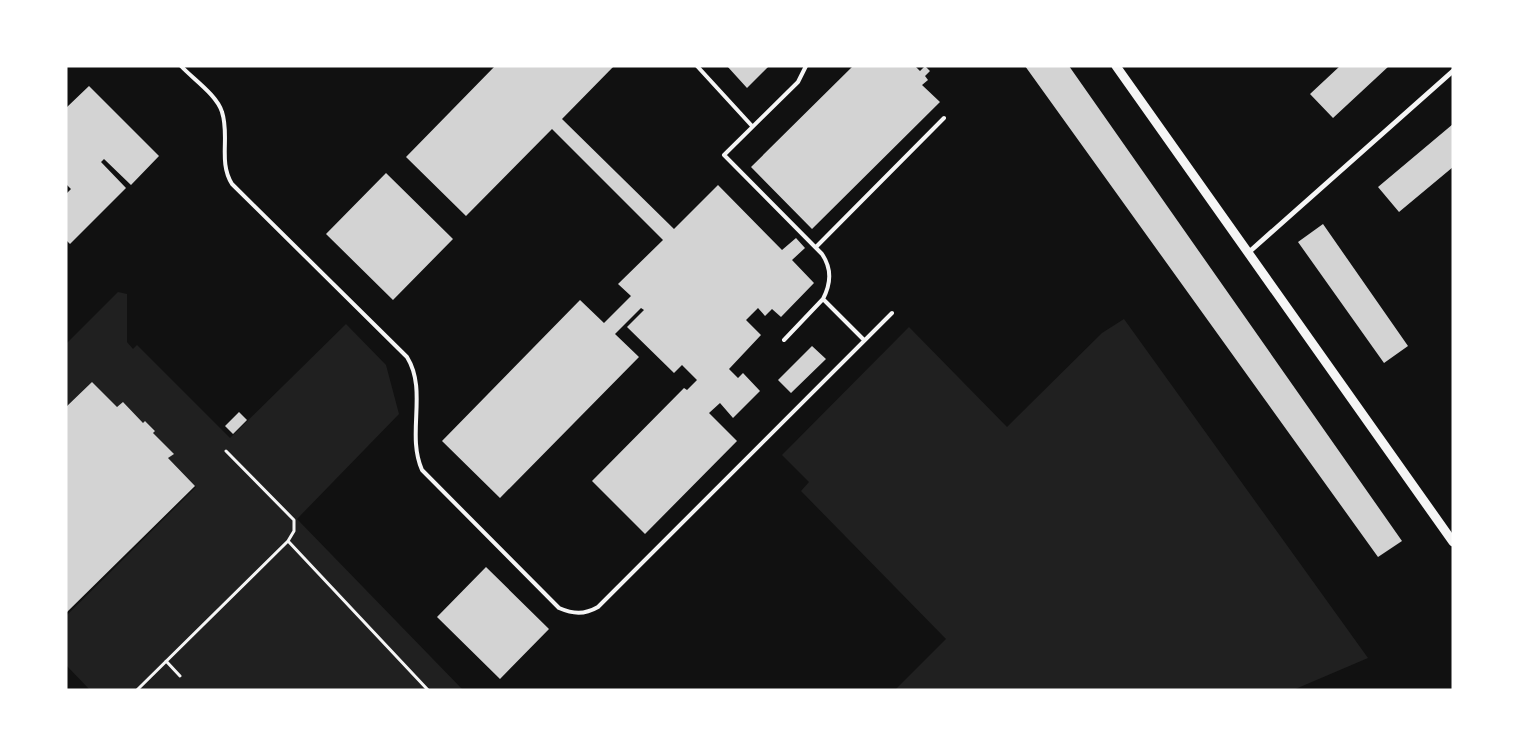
<svg xmlns="http://www.w3.org/2000/svg" width="1519" height="756" viewBox="0 0 1519 756" font-family="Rubik,sans-serif">
<rect width="100%" height="100%" fill="#111"/>
<path fill="#202020" d="M118,292L127,294V342L133,349L137,345L230,438L346,324L386,365L399,414L297,519L463,690H90L66,665V616L196,487L168,458L173,453L153,433L155,430L145,421L143,423L123,403L117,407L92,382L66,407V344Z
M1124,319L1368,658L1293,690H895L946,639L801,491L809,482L782,455L909,327L1007,427L1102,333Z"/>
<path fill="#d3d3d3" d="M495,66H614L562,119L674,229L718,185L782,250L796,238L805,248L792,260L814,283L781,317L772,309L765,316L758,308L746,320L761,335L729,369L738,378L743,373L760,391L733,418L720,403L709,413L737,441L645,534L592,481L684,388L687,390L697,380L682,365L674,373L627,327L644,310L641,308L615,334L639,357L500,498L442,441L580,300L604,323L631,296L618,284L663,240L552,129L466,216L406,157Z
M727,66H769L747,88Z
M853,66H915L920,71L925,66L930,71L925,76L928,80L922,85L940,102L812,229L751,167Z
M1025,66H1069L1402,541L1378,557Z
M1340,66H1389L1333,118L1310,94Z
M89,86L159,156L131,185L104,159L101,162L126,188L70,244L66,240V194L71,189L66,184V108Z
M1453,124V167L1399,212L1378,187Z
M386,173L453,239L393,300L326,234Z
M1323,224L1408,346L1384,363L1298,242Z
M812,346L826,359L791,393L778,380Z
M92,382L117,407L123,402L143,423L145,421L155,431L153,433L174,454L168,458L195,486L66,613V407Z
M239,412L247,420L233,434L225,426Z
M486,567L549,629L500,679L437,617Z"/>
<g fill="none" stroke-linecap="round" stroke-linejoin="round">
<path stroke="#f5f5f5" stroke-width="3" d="M288,541L428,690
M166,661L180,676
M137,690L288,541L294,531V520L226,451"/>
<path stroke="#f5f5f5" stroke-width="4" d="M181,66C193,79 217,95 222,112C230,136 218,162 232,184L407,357C428,391 406,434 422,470L559,608C573,614 584,615 598,607L892,313
M697,66L752,126
M806,66L798,82L724,155L822,254C832,269 831,283 823,299L864,340
M816,247L944,118
M784,340L823,299"/>
<path stroke="#f5f5f5" stroke-width="5" d="M1248,253L1453,71"/>
<path stroke="#f5f5f5" stroke-width="9" d="M1116,66L1453,542"/>
</g>
<rect width="1519" height="756" fill="none" stroke="#ffffff" stroke-width="135"/>
</svg>
